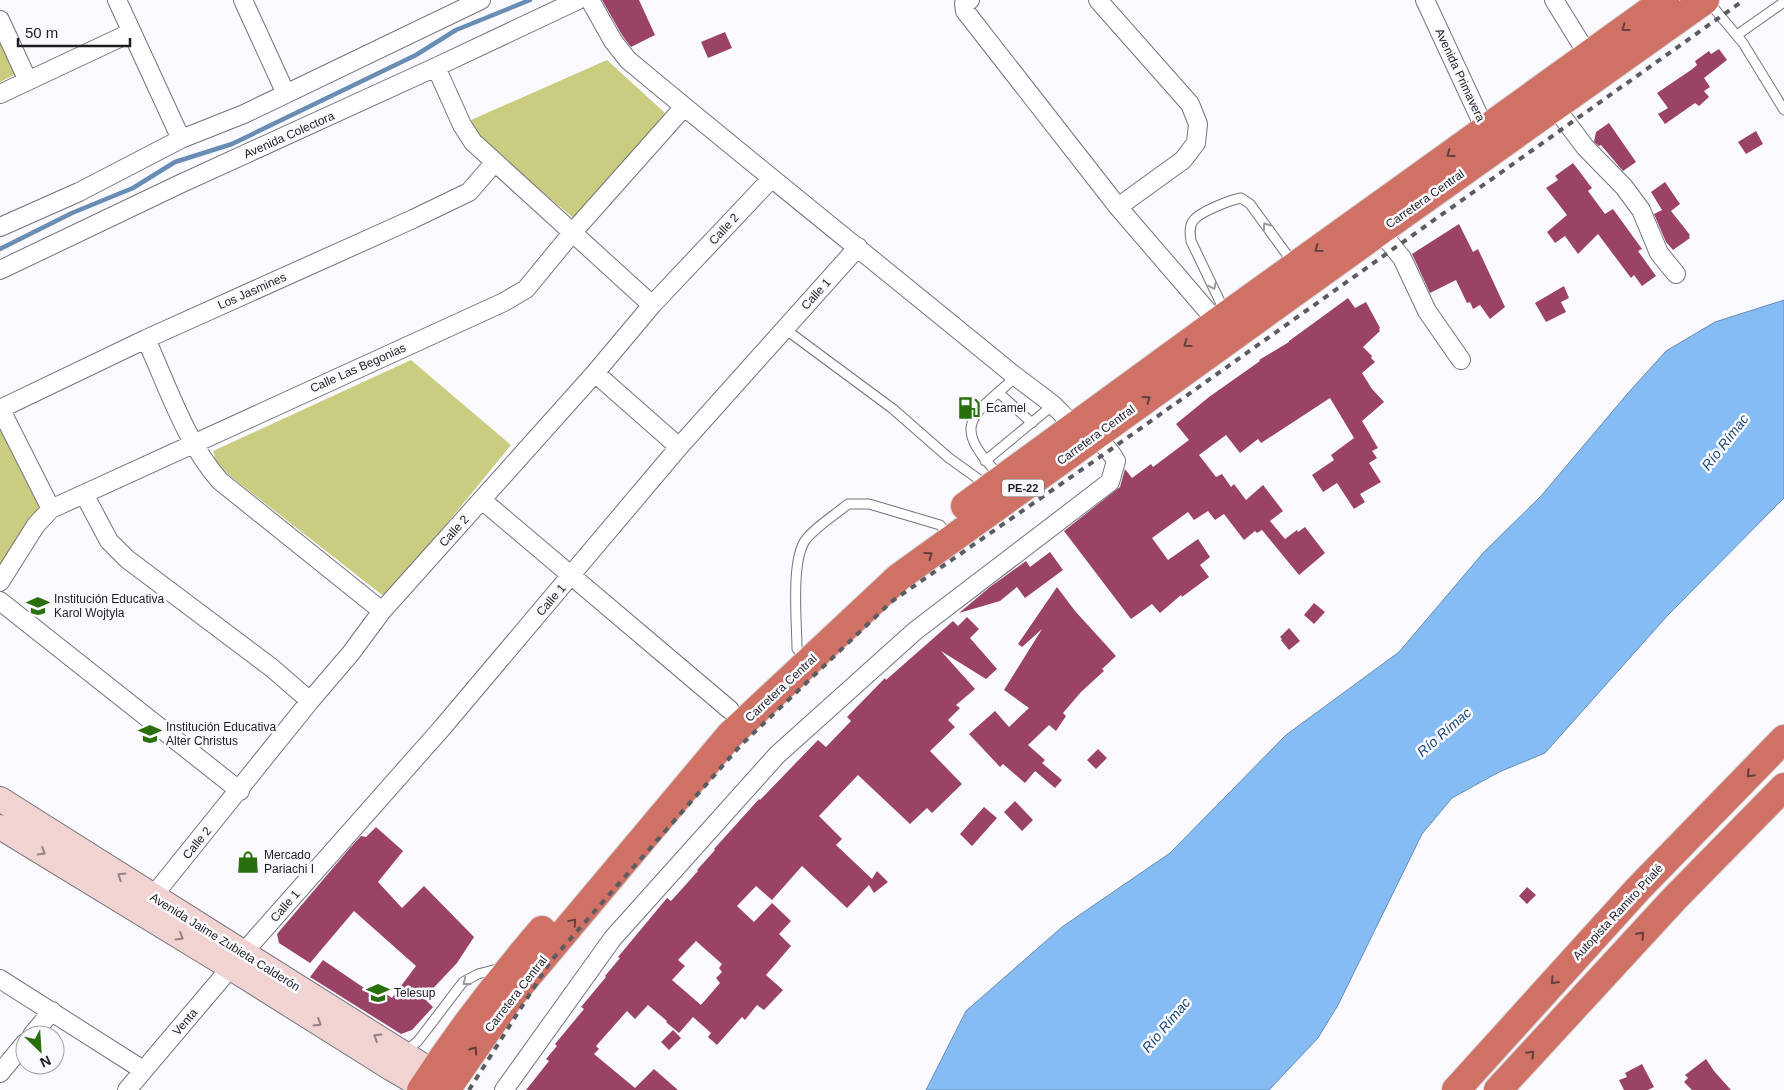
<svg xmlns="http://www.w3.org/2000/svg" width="1784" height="1090" viewBox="0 0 1784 1090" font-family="Helvetica,sans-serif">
<rect width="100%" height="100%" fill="#fafafe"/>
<path fill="#cacd80" d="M0,39L16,74L0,82Z
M607,60L665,113L577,221L484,143L471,120Z
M411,360L511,445L386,598L229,475L216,461L213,451Z
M0,415L46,508L0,570Z"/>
<path fill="#86bcf4" stroke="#678db5" d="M1784,300V498L1668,615L1545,753L1499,772L1452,798L1422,834L1338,1005L1318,1038L1269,1090H926L966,1011L1062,927L1170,853L1286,735L1399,652L1483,553L1541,496L1628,393L1666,351L1715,322Z"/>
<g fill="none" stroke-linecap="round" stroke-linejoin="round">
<path stroke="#678db5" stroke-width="4.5" d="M0,249L72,213L133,188L175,162L232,144L416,55L456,30L530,0"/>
</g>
<path fill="#9a4367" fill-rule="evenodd" d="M602,0H639L655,35L631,47L622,35Z
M725,32L732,48L708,58L701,42Z
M1719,49L1727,60L1704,78L1710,87L1704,91L1709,97L1699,106L1695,103L1665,124L1658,114L1668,108L1657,93L1691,70L1697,65L1695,61L1709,51L1711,54Z
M1609,123L1636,162L1623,171L1601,145L1599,146L1594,142L1596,132Z
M1756,131L1763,144L1746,154L1738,142Z
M1573,163L1592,188L1588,191L1605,214L1613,209L1642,249L1638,251L1656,276L1642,286L1634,275L1631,278L1598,234L1578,254L1565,236L1555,243L1547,232L1567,215L1546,188L1558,180L1555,176Z
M1665,182L1680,204L1671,211L1690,235L1689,236L1690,238L1673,250L1666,242L1654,214L1662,210L1651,192Z
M1459,224L1473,252L1478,249L1505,307L1490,319L1480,305L1473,309L1470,302L1467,303L1456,280L1430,293L1412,254Z
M1564,286L1569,298L1561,302L1566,312L1546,322L1535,303Z
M1348,298L1355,308L1366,302L1380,328L1379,329L1380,331L1363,347L1372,356L1371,358L1375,362L1362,373L1372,389L1384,402L1362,421L1378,448L1372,451L1377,458L1369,463L1381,482L1360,494L1365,502L1354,509L1337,483L1323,492L1312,475L1334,460L1331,455L1354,438L1330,398L1261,443L1258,439L1240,453L1226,435L1199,455L1216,477L1222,474L1231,487L1234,484L1246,500L1263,485L1283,511L1270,521L1285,539L1297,530L1298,532L1305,527L1325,553L1299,575L1262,530L1257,533L1255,531L1244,540L1224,514L1215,520L1208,511L1194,520L1188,512L1152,538L1168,560L1198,539L1210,557L1200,565L1209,577L1182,597L1181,595L1160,613L1152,604L1131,619L1064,531L1116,490L1120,487L1125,469L1132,478L1151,464L1153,467L1189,440L1176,424L1209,397L1260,361L1259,360L1289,342V341Z
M1050,552L1063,570L1025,598L1017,587L1000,601L959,613L990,587L1026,561L1030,567Z
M1057,587L1075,611L1116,656L1102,669L1104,671L1081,692L1063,713L1066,716L1056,731L1049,725L1028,745L1045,760L1042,763L1062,780L1055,788L1035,771L1025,783L1003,764L1000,767L969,734L995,711L1009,727L1029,708L1004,690L1042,629L1022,647L1018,644Z
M1314,603L1325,612L1314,624L1304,615Z
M967,617L979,629L970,638L997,669L986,679L941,651L975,689L956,705L960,708L948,720L955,727L930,751L962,784L932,813L927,808L910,824L858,775L819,816L842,839L836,845L872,879L877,871L888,882L874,893L869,885L847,908L802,866L772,900L756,886L737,906L754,922L772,903L791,921L779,934L791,946L766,975L783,990L764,1010L757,1005L745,1020L742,1017L717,1045L708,1037L711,1033L693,1017L679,1033L666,1022L667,1021L648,1005L635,1019L627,1011L596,1046L599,1049L594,1054L635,1088L654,1069L678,1090H526L549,1061L546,1059L557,1046L555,1044L584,1009L581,1007L606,977L605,976L620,958L618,957L667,898L671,901L698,871L697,870L715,850L714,849L759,799L760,800L818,740L826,747L851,721L847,717L885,678L886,680L953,621L958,626ZM696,941L722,964L719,968L722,972L716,978L720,983L701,1005L672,980L685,966L678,960Z
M1289,628L1300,641L1289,650L1281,640L1282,639L1280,637Z
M1098,749L1107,758L1096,769L1087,760Z
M1015,801L1033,820L1022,831L1004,812Z
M984,807L997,818L972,846L960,834Z
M376,827L403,851L378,882L402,908L424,886L474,937L457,963L424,998L433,1007L412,1030L401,1034L310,977L323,960L370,992L375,986L392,998L416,966L354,911L310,963L279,943L277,934L350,848L361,836L366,837Z
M1527,887L1536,895L1527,904L1519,896Z
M673,1030L681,1038L669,1050L661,1042Z
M1706,1059L1714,1071L1731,1090H1692L1684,1082L1688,1078L1685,1075Z
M1642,1064L1654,1087L1648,1090H1624L1619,1080L1627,1077L1625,1073Z"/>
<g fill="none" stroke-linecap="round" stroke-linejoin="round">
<defs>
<path id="lane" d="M1707,0L1743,43L1784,110
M1737,35L1784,2
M1225,312L1191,241C1190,234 1189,227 1193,221C1199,212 1230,200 1241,198L1250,204L1293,263
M785,329L893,409L949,458L988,486
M998,392L1032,423
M985,461L1053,405
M1001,477C950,425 970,417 1016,377
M797,649C797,623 790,557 807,538C818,525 835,515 848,504H869L940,525L950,537
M405,1052L418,1041L463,982L478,974L501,968"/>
<path id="street" d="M117,0L181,139
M243,0L286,94
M970,0L964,4L965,11L1118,207L1223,329
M1098,0L1190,104L1198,124L1196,143L1183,160L1118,207
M1425,0L1485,129L1490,137
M1554,0L1588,55
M0,20L28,81
M436,67L462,125L473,142L652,305
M0,94L132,32
M1555,107L1585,147L1624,187L1641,210L1659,253L1676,274
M0,227L79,192L181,139L244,114L481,0
M1380,231L1402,258L1427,311L1461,360
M0,270L180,184L436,67L578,0
M146,339C167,385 186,443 220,481L382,611
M595,373L679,447
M0,408L51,509
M0,409L146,339L413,219L469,192L495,162
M84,494L109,541L127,559L272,668L310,701
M482,500L730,710
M0,582L36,525L51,509L504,302L526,289L572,233L684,107
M0,601L240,791
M153,896L310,701L351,653L382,611L595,373L652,305L771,179
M0,979L143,1070
M32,1035L52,1011
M0,1073L25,1043
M127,1090L243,953L442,728L679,447L858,247
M504,1090L613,938L777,755L915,631L1110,482L1116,461C1104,440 1092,438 1074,425C1066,419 1060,411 1052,404C1038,393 1024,383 1010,372C883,268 754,165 628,60L613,41L590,0"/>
<path id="secondary" d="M0,799L449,1082
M0,827L231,968L392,1069L428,1090"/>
<path id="highway" d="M965,506L1217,322L1665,0
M421,1090C458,1033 498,981 542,930
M446,1090L511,996L730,735L899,577L1380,231L1705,0
M1456,1090L1638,889L1784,739
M1498,1090L1675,898L1784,787"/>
</defs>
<use href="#lane" stroke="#73737d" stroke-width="11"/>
<use href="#street" stroke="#73737d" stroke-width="20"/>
<use href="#secondary" stroke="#73737d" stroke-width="26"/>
<use href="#highway" stroke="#d6d6d7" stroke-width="30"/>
<use href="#lane" stroke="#fff" stroke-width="9"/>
<use href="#street" stroke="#fff" stroke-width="18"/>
<use href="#secondary" stroke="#f1d4d1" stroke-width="24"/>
<use href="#highway" stroke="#d07165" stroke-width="28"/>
<path stroke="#5c5c60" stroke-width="4" stroke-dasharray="6 6" stroke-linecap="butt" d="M469,1090L550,962L740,746L891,602L1110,450L1744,0"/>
</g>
<defs><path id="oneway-chevron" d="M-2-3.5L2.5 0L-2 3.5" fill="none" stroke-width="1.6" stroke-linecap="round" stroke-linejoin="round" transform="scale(1.25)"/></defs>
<g stroke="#653f3d">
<use href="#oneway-chevron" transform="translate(1625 28) rotate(144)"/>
<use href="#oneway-chevron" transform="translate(1450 154) rotate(144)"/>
<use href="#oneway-chevron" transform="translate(1318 249) rotate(144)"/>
<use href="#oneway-chevron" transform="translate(1187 344) rotate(144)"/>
<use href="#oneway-chevron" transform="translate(1147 399) rotate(-36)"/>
<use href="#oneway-chevron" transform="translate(929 555) rotate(-36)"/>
<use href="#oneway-chevron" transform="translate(1750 774) rotate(134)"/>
<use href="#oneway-chevron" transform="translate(573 922) rotate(-50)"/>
<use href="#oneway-chevron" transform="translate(1641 935) rotate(-47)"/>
<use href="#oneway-chevron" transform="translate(1554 981) rotate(132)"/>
<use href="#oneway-chevron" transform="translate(474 1050) rotate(-55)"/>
<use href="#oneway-chevron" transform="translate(1531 1054) rotate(-47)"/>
</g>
<g stroke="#9a9a9c">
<use href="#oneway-chevron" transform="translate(1266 226) rotate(-126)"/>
<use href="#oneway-chevron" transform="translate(1213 286) rotate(64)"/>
<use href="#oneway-chevron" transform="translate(466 982) rotate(142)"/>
</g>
<g stroke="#928282">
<use href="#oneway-chevron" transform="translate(42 852) rotate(31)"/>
<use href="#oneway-chevron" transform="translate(121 876) rotate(-148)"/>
<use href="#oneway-chevron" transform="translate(180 937) rotate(31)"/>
<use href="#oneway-chevron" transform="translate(318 1023) rotate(32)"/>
<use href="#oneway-chevron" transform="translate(377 1037) rotate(-148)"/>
</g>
<defs>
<symbol id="fuel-bare" viewBox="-9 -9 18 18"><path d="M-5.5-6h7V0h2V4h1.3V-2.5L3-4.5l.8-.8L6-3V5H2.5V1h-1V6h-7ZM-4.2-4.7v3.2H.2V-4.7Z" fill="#296f0e" stroke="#fafafe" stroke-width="2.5" paint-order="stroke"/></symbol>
<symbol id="school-bare" viewBox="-9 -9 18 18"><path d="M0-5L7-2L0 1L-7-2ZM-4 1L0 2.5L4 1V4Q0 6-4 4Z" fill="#296f0e" stroke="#fafafe" stroke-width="2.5" paint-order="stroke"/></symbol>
<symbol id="shop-bare" viewBox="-9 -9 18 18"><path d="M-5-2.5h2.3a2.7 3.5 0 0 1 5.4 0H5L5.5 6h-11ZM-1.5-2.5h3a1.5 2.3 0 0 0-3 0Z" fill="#296f0e" stroke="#fafafe" stroke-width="2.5" paint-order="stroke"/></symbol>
<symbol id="university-bare" viewBox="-9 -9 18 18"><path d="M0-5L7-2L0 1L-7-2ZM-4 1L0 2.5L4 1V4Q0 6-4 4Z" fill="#296f0e" stroke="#fafafe" stroke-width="2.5" paint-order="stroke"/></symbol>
</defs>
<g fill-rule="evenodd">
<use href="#fuel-bare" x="953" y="392" width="32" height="32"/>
<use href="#school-bare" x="22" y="590" width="32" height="32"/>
<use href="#school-bare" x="134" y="718" width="32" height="32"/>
<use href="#shop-bare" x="232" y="846" width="32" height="32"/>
<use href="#university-bare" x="362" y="977" width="32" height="32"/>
</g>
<g text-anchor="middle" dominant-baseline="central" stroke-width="5" stroke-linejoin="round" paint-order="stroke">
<rect fill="#fafafe" stroke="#606064" stroke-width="1" x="1002" y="479.5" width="42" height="17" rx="4"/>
<g font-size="11" font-weight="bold" fill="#1e1e22">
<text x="1023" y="488">PE-22</text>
</g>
<g font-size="12" fill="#1e1e22" stroke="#fafafe">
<text transform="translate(1460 75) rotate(65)">Avenida Primavera</text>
<text transform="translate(289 135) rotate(-24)">Avenida Colectora</text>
<text transform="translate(1425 199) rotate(-35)">Carretera Central</text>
<text transform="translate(724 229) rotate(-47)">Calle 2</text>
<text transform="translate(252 291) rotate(-24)">Los Jasmines</text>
<text transform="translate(816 294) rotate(-48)">Calle 1</text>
<text transform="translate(358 368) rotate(-24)">Calle Las Begonias</text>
<text transform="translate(1096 435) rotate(-36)">Carretera Central</text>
<text transform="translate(454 531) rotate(-48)">Calle 2</text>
<text transform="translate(551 600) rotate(-49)">Calle 1</text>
<text transform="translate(781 688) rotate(-43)">Carretera Central</text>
<text transform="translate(197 843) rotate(-51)">Calle 2</text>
<text transform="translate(285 906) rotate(-49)">Calle 1</text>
<text transform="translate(1618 912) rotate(-47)">Autopista Ramiro Prialé</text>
<text transform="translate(225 942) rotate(32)">Avenida Jaime Zubieta Calderón</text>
<text transform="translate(516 994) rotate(-52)">Carretera Central</text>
<text transform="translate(185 1022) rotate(-49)">Venta</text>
</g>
<g font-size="12" fill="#1e1e22" stroke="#fafafe" text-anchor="start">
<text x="986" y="408">Ecamel</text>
<text x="54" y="599">Institución Educativa<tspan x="54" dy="14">Karol Wojtyla</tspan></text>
<text x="166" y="727">Institución Educativa<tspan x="166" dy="14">Alter Christus</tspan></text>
<text x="264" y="855">Mercado<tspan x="264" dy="14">Pariachi I</tspan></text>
<text x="394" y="993">Telesup</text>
</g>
<g font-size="14" font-style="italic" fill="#194876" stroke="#fafafe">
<text transform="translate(1725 442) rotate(-52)">Río Rímac</text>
<text transform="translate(1444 732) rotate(-41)">Río Rímac</text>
<text transform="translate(1166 1025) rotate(-50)">Río Rímac</text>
</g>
</g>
<g transform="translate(40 1050) rotate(155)"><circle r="24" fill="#fafafe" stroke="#a2a2a6"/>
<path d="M0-4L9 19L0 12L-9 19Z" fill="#296f0e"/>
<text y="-8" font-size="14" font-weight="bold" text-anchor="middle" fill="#1e1e22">N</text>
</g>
<path d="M18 38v8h112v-8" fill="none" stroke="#1e1e22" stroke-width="2.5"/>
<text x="25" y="38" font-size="15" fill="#1e1e22" stroke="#fafafe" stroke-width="4" paint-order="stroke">50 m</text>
</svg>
